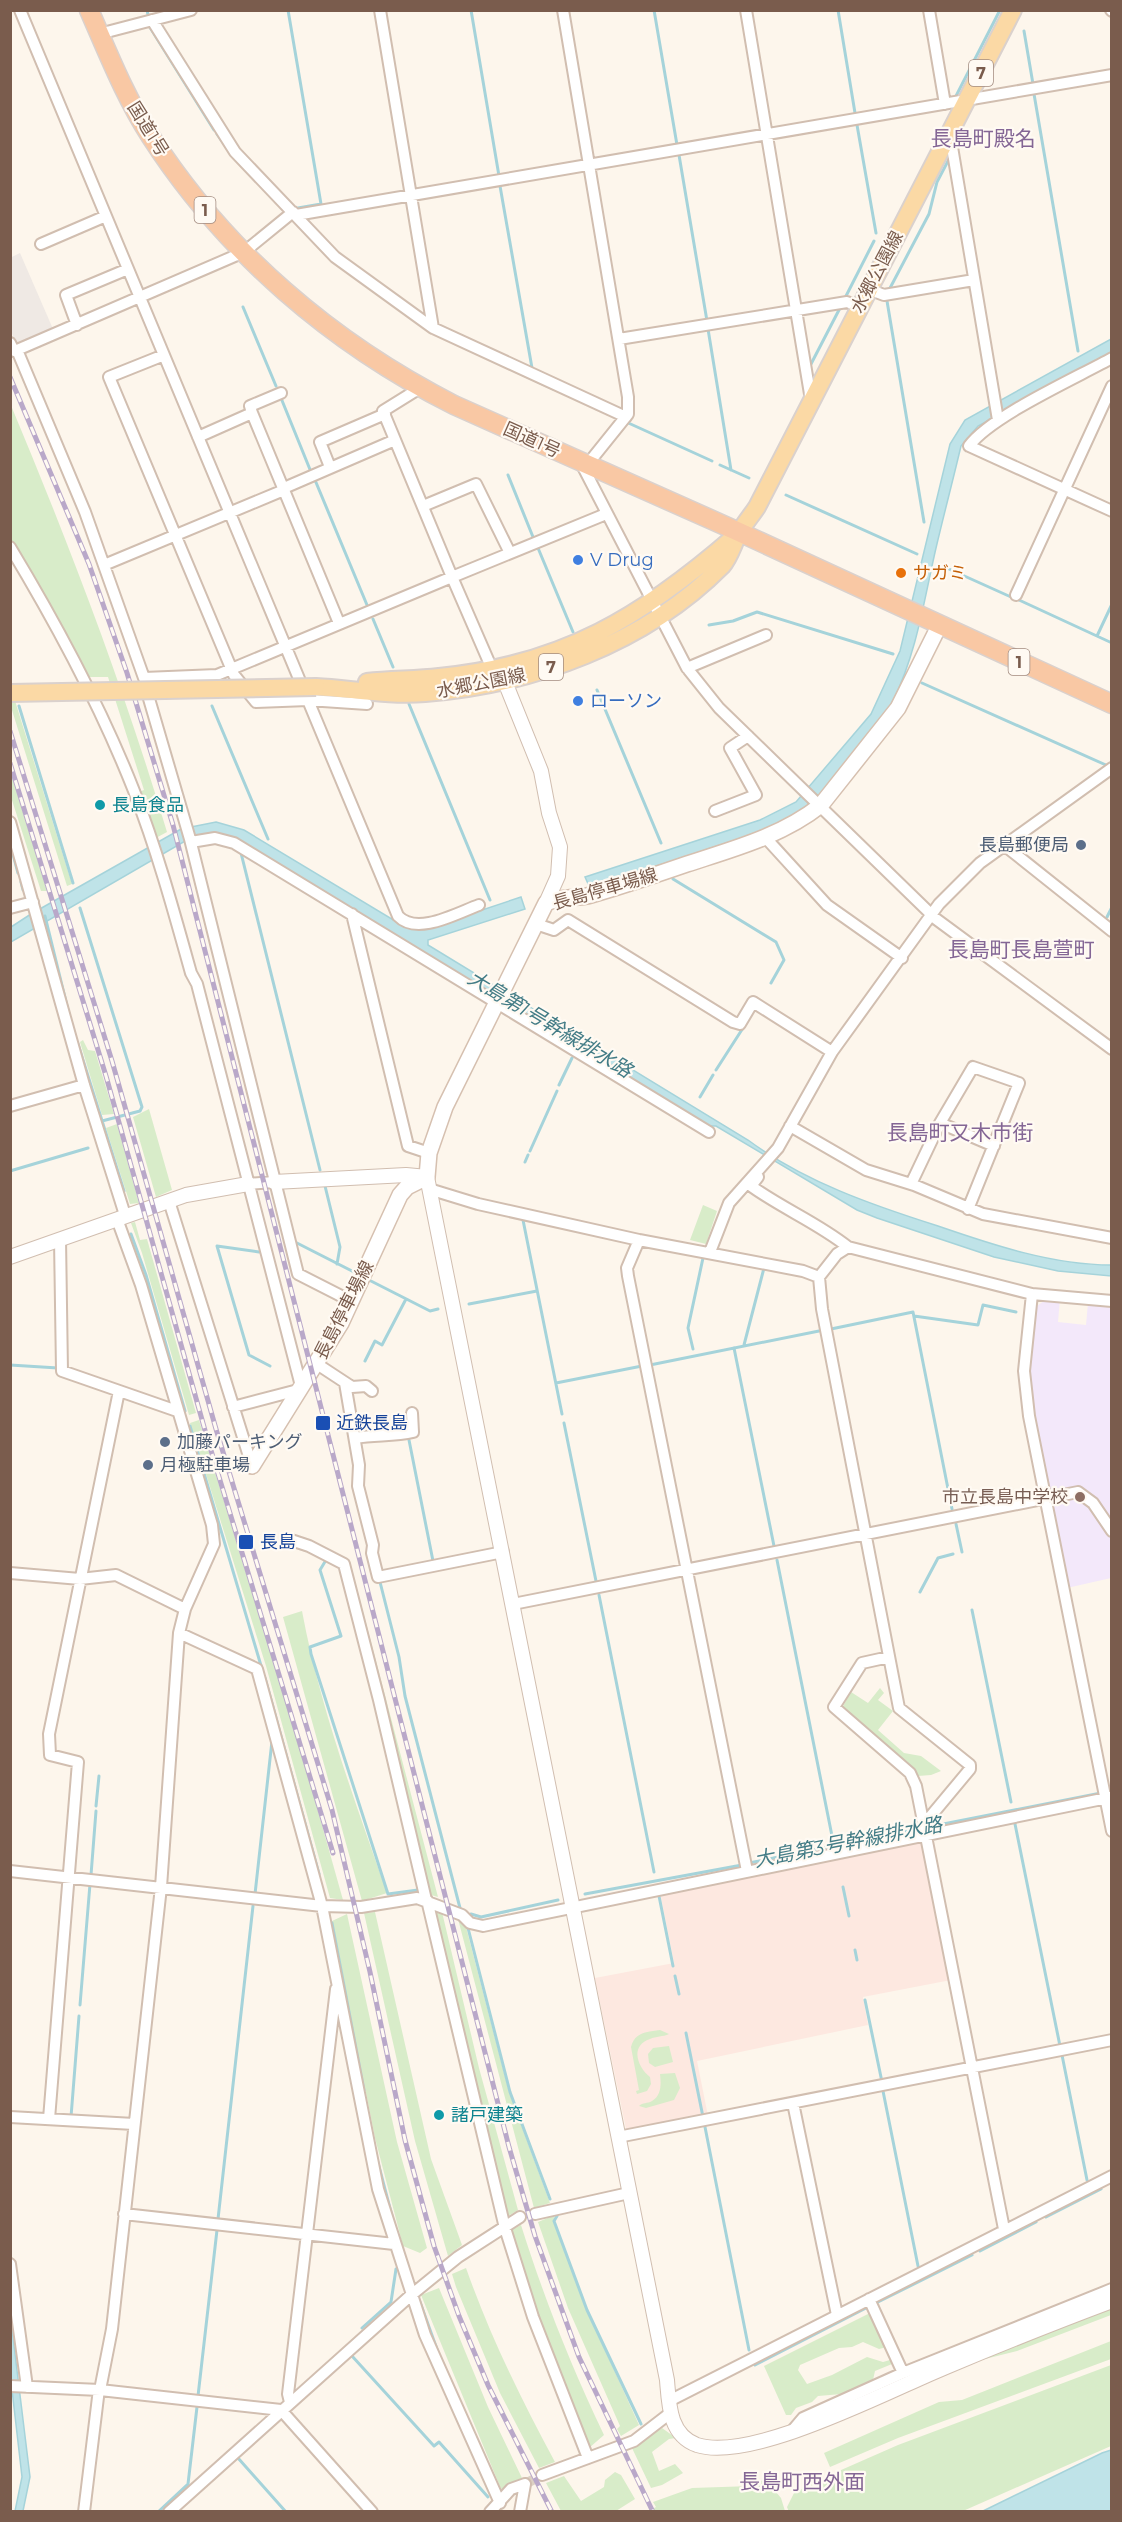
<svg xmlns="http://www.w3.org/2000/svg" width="1122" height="2522" viewBox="0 0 1122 2522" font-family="Montserrat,'Noto Sans JP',sans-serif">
<rect width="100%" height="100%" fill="#fdf6ec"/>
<path fill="#fde8e0" d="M920,1840L951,1980L863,1997L868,2025L697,2061L708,2116L626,2129L595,1978L674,1963L660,1893Z"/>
<path fill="#efe9e4" d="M20,253L53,329L19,344L15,342L11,331L10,258Z"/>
<path fill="#f3e8fa" d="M1048,1298L1060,1299L1058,1322L1086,1325L1088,1303L1111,1308V1578L1067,1588L1032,1415L1028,1365L1037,1306Z"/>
<path fill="#d8ecc9" d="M10,403C69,544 123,685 167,832L154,839L136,793L144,790L108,677H85L11,543Z
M10,675L16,704L72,884L67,886L11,707Z
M11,773L47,891H41L11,797Z
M83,1040L88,1050L95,1051L114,1114L102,1115L80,1042Z
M149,1109L172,1190L156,1197L133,1117Z
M117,1124L139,1203L130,1204L106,1128Z
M703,1205L717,1211L706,1244L690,1240Z
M135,1222L140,1240L147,1239L196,1413L189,1415L142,1253L131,1223Z
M199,1420L307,1772L343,1900L330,1898L266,1666L190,1423Z
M349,1562H350L438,1897L428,1894Z
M302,1611C320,1708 355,1801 387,1893L362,1901L283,1617Z
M880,1688L884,1693L878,1700L893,1711L878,1730L904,1753L921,1756L941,1771L931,1775L918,1776L842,1708L851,1692L868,1703Z
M433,1908L442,1912L479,2068L518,2210L507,2217Z
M375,1912L431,2159L462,2245L448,2256L415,2141L364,1913Z
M347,1914L397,2142L427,2248L420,2253L403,2246L375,2138L332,1921Z
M458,1919L465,1923L509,2092L550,2203L534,2208Z
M660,2030L669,2034C663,2037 656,2036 650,2039C629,2046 638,2068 650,2077L651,2084L647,2091L637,2094L636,2091L639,2090L631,2047C635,2032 646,2032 660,2030Z
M669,2046L673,2062L655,2067L649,2063L648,2054L653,2048Z
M675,2073L680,2088L674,2100L646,2108L639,2106C643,2102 647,2104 652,2101C662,2095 661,2083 660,2074Z
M555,2215L553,2221L587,2310L639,2425L621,2436L617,2429L620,2426L568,2308L538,2222Z
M521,2225C544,2298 571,2366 604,2435L589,2448L538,2320L509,2231Z
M466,2268C490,2336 521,2399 555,2462L539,2468L500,2393L456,2287L452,2274Z
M439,2288L488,2407L522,2478L501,2489L421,2295Z
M1111,2307V2315L1017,2351L969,2363Z
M872,2312L887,2347L879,2349L863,2342L852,2347L839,2348L800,2365L798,2370L807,2384L832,2375L867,2357L883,2362L890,2360L892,2364L875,2371L873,2380L842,2394L818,2396L812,2402L796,2408L791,2415H786L764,2366Z
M1111,2341V2359L898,2438L830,2467L824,2453L939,2402L962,2400Z
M1111,2365V2446L963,2511L789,2512L787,2507L794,2493L832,2474L898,2445Z
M662,2428L676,2438L669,2439L652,2452L659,2471L675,2464L683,2473L662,2485L651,2488L632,2448Z
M615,2472L621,2475L635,2499L616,2511H561L546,2483L564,2476L581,2501L604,2487L605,2480Z
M765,2479L781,2498L785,2511H649L656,2507L653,2502L692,2488L752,2486Z"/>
<path fill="#bfe3e8" stroke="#a5d3da" stroke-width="1.5" d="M1111,339V353L978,426L961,446C953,480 944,514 936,548C924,600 917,652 893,701C874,738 840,773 811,804L803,812L763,831L590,888L585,877L760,820L796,802L871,714L900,651L950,444L965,420Z
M216,822L244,830L405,927L425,929L521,897L525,909L428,940V945L748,1140C805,1182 872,1205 938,1226C993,1245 1053,1265 1111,1265V1276L1058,1271L994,1257L877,1218L857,1210L716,1126H709L233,838L192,837L11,942V927L31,914L181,829Z
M10,2313L30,2477L23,2511H15L22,2477L11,2381Z
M1111,2450V2511H983L1102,2453Z"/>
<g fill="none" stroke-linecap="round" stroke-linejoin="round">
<path stroke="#a5d3da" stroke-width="3" d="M147,10L148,15
M288,10L321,204L298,208
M471,10L499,176
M654,10L677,145
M838,10L855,113
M151,29L214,130
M1024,31L1033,84
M1034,94L1078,351
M955,98L1000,10
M857,125L876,233
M217,134L233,157
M679,155L707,321
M500,186L532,368
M889,290L929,214L937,182L949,159
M845,298L874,241
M887,301L924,522
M243,307L276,386
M708,329L731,470
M811,364L840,308
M510,369L553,389
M281,398L311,472
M624,421L712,461
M720,465L749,478
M508,475L533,537
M315,480L367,605
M786,495L917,554
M538,548L573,632
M940,565L1011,597
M1019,600L1112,643
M373,619L393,667
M709,625L733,621L757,612L893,654
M1097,636L1112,604
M922,683L1106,765
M597,690L661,843
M409,704L490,900
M19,706L73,883
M212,706L268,839
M10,843L18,873
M241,853L320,1170
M673,879L776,942L784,960L771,983
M21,882L23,890
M80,908L142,1107L140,1111L102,1121
M45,916L70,1018
M1107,917L1112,907
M78,1044L124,1191
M716,1070L743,1028
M559,1085L572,1058
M700,1097L713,1075
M530,1151L557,1091
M525,1162L528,1155
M10,1171L88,1148
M325,1186L340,1247L337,1264
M523,1220L562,1414
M131,1234L146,1275L185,1411
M295,1242L356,1273
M259,1252L217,1246L249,1355L270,1366
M367,1279L430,1311L438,1309
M469,1304L537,1291
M914,1316L978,1325L983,1305L1016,1312
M831,1329L913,1312L952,1509
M744,1345L764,1268
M734,1348L774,1546
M693,1349L688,1328L703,1258
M365,1361L375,1341L382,1345L406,1299
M10,1365L58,1368
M650,1365L819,1331
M556,1383L642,1366
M564,1423L596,1581
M190,1426L262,1669
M409,1440L433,1561
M956,1524L962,1552
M326,1560L320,1570L341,1636L310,1647L311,1654L388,1894L418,1890
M777,1560L834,1846
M380,1582L399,1657L405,1696L460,1908
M920,1592L938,1558L953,1554
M599,1595L654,1872
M972,1610L1011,1802
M265,1678L319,1874
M96,1806L99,1776
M1015,1824L1060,2046
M928,1827L1101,1793
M749,1863L922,1828
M91,1875L96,1811
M843,1887L849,1916
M255,1894L272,1741
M585,1894L742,1865
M659,1896L673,1966
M471,1914L481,1917L558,1900
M332,1923L364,2090
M468,1928L510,2092L550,2199
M855,1950L857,1960
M675,1976L679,1994
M865,2000L882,2082
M80,2005L90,1884
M686,2033L703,2117
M1062,2055L1087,2180
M883,2091L918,2266
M71,2117L79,2016
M705,2127L749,2350
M376,2155L392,2216
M1111,2184H1112
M557,2216L554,2221L587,2310L641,2424
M1046,2217L1101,2189
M218,2219L253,1906
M980,2251L1036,2222
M420,2302L438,2352
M876,2303L972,2255
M362,2328L391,2302L396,2269
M352,2356L434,2446L439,2442L488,2497
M755,2365L868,2307
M198,2396L217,2230
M238,2458L286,2512
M158,2512L188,2484L197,2407"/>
<path stroke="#dcd0c4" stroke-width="10" stroke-dasharray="10 5" stroke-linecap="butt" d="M525,2484L542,2475"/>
<defs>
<path id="minor" d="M20,10L398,916C417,936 457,913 479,905
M380,10L433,328
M563,10L628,397V414L587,465
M746,10L811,400
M929,10L945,104
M1111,10L1112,11
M152,20L235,152L335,257L433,328L626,417
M99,34L191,10
M950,135L998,420
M296,215L1112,75
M41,244L106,216
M868,289L884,295L974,280
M77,325L66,295L128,269
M619,339L847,302L859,307
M10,343L14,351L17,350L244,252L293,212
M17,350L85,512L144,678L217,675L452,577L492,669
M164,355L109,377L234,675L256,702L308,700L367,704
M1112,358C1076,378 991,416 969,446L1112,511
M420,388L383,411L452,577L606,514
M252,413L250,406L281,393
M198,437L252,413L339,623
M581,463L687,668L719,708L936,919L1112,1049
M330,467L320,442L385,414
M284,488L395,440
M423,506L476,484L510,553
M10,547C57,625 101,707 134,791C157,850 174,912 191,973L197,984L301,1386
M104,565L284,490
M1016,595L1112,386
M687,668L766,635
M145,685L190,839L298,1274L351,1301
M715,811L756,795L730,748L748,736
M10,822L84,1085L125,1215
M765,837L827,905L902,958
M191,842L215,838L234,843L709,1132
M1004,845L1112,931
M10,908L33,902
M352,914L408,1146L429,1153
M536,924L554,930L568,920L733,1022L740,1024L753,1002L832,1052
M10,1106L84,1085
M790,1126L866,1170L914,1185L983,1214L1112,1238
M758,1177L751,1186C783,1209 818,1223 848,1247L1032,1294L1112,1301
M248,1184L274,1182
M911,1184L940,1123
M429,1189L478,1204L639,1240L803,1271L819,1277L837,1254L848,1247
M169,1201L252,1466
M968,1209L1019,1083L973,1067L940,1123L994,1146
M60,1239L62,1371L177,1411
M639,1240L627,1268L628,1276L747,1871
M710,1252L729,1203L778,1148L832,1052L939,904L980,863L1112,768
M819,1277L822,1309L899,1708L970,1765V1769L930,1817L922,1819
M1032,1294L1024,1371L1029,1416L1112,1831
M317,1364L352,1387L366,1386L372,1391
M345,1383L359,1465L358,1486L373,1545L372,1553L378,1577L503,1552
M233,1407L298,1390
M355,1438C375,1434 393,1437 413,1432L412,1413
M291,1540L309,1546L344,1564L379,1700L426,1900
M10,1573L80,1579L116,1575L185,1609
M513,1604L1078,1492L1093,1503L1112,1531
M179,1633L257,1669L322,1906L378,2189L425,2335L500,2503
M889,1657L862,1663L834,1707L910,1773L916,1786L1004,2229
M10,1871L322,1906L361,1907L417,1898L462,1915L470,1923L483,1926L1112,1797
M427,1900L505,2228L533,2317L588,2458
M793,2103L837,2315
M10,2117L134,2124
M49,2119L78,1762L50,1755L49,1734L119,1391
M618,2137L1112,2040
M124,2214L394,2244
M535,2214L629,2193
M10,2264L27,2387
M869,2299L903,2373
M10,2386L100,2390L281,2410L372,2512
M100,2390L112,2329L161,1887L179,1633L185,1609L214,1544L212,1525L141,1285L117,1219
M669,2401L1112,2176
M290,2402L288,2394L336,1989
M792,2431L803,2418L903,2373L1112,2289
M542,2475L634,2441L669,2414
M84,2512L99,2389
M169,2512L410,2296L458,2257L520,2217
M490,2512L511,2489L525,2484
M520,2512L525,2484"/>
<path id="tertiary" d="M501,672L541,771L549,813L560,847L558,876L546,903
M274,1182L406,1175L427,1177L667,2380C669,2404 669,2435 697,2445C752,2463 892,2389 946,2367C1001,2344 1056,2322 1112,2301
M10,1257L186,1195L248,1184"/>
<path id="secondary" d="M252,1466L341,1323L400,1195L407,1187L427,1177L429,1153L445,1107L546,903C561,896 576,899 591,895C623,886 655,875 687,864C733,849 782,836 821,805L898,708L940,624"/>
<path id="primary" d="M367,682C391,679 415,680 439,677C563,665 643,616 734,537
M316,687C352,689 390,696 425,693C532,685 646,643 722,566C730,557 733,544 739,533C744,524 751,516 757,507L1013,10"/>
<path id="trunk" d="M89,10C108,53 125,97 151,137C226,253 332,343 454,405L739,532L1112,704"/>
</defs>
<use href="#minor" stroke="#d1beb0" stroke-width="14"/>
<use href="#tertiary" stroke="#d1beb0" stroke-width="16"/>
<use href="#secondary" stroke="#d6c0b0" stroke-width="18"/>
<use href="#primary" stroke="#dad1cd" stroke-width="20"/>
<use href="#trunk" stroke="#dad1cd" stroke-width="21"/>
<use href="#minor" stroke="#fff" stroke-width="10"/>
<use href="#tertiary" stroke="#fff" stroke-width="14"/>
<use href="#secondary" stroke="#fff" stroke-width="15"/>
<use href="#primary" stroke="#fbd9a5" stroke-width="16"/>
<use href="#trunk" stroke="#f9c8a4" stroke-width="18"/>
<defs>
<path id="rail" d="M10,377L89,564L127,673L173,825L509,2147L535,2236L579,2357L653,2512
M10,731L112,1061L216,1429L332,1810L370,1972L405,2140L434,2246L459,2316L488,2385L552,2512
M10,763L106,1076L206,1434L333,1853"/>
</defs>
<use href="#rail" stroke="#b9a8c9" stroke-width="5"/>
<use href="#rail" stroke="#fffaf3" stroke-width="3" stroke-dasharray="9" stroke-linecap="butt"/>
<defs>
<path id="primary-bridge" d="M10,693L316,687"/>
</defs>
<use href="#primary-bridge" stroke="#dad1cd" stroke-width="20" stroke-linecap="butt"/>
<use href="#primary-bridge" stroke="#fbd9a5" stroke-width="16"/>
</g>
<g fill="#3f7fe0" stroke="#fffaf3" stroke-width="2">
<circle cx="578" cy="560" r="6"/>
<circle cx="578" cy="701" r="6"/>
</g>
<circle fill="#e8710a" stroke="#fffaf3" stroke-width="2" cx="901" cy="573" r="6"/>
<g fill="#0f9aa8" stroke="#fffaf3" stroke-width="2">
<circle cx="100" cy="805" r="6"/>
<circle cx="439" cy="2115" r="6"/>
</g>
<g fill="#5c6f8a" stroke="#fffaf3" stroke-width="2">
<circle cx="1081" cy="845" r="6"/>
<circle cx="165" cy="1442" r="6"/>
<circle cx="148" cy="1465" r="6"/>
</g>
<g fill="#1a4fb4" stroke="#fffaf3" stroke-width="2">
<rect x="315" y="1415" width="16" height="16" rx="3"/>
<rect x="238" y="1534" width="16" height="16" rx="3"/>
</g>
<circle fill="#8d6e63" stroke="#fffaf3" stroke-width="2" cx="1080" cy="1497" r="6"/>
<g text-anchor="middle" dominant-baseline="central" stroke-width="4.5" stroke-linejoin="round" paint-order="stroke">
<g fill="#fffaf3" stroke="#a28b7f" stroke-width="1.5">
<rect x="969" y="60" width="24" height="26" rx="4.5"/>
<rect x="194.5" y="197" width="21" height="26" rx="4.5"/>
<rect x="1008.5" y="649" width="21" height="26" rx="4.5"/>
<rect x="539" y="654" width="24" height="26" rx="4.5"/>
</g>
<g font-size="16" font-weight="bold" fill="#7a5c4d">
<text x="981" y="73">7</text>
<text x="205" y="210">1</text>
<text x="1019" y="662">1</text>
<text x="551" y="667">7</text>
</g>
<g font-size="18" fill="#7a5c4d" stroke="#fffaf3">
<text transform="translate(148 129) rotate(58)">国道1号</text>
<text transform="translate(877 272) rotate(-62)">水郷公園線</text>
<text transform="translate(532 440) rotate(24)">国道1号</text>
<text transform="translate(481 683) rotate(-11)">水郷公園線</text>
<text transform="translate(605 889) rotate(-16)">長島停車場線</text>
<text transform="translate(344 1310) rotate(-63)">長島停車場線</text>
</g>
<g font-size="18" fill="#366cbe" stroke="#fffaf3" text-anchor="start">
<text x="590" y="560">V Drug</text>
<text x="590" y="701">ローソン</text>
</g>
<g font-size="18" fill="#c56008" stroke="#fffaf3" text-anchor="start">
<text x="913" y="573">サガミ</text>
</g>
<g font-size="18" fill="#0d838f" stroke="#fffaf3" text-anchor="start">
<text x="112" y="805">長島食品</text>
<text x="451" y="2115">諸戸建築</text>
</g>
<g font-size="18" fill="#4e5e75" stroke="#fffaf3" text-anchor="start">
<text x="1069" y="845" text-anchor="end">長島郵便局</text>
<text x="177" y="1442">加藤パーキング</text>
<text x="160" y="1465">月極駐車場</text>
</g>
<g font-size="18" fill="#164399" stroke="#fffaf3" text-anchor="start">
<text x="336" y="1423">近鉄長島</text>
<text x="260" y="1542">長島</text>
</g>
<g font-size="18" fill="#785e54" stroke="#fffaf3" text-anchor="end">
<text x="1068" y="1497">市立長島中学校</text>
</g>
<g font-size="20" font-style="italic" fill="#437c86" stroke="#fffaf3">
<text transform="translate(550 1024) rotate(31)">大島第1号幹線排水路</text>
<text transform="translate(848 1842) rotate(-11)">大島第3号幹線排水路</text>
</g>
<g font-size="21" fill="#846695" stroke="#fffaf3">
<text x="983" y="138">長島町殿名</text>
<text x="1021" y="949">長島町長島萱町</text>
<text x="960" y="1132">長島町又木市街</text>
<text x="802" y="2481">長島町西外面</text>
</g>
</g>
<rect width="1122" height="2522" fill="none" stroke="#7a5c4d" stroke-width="24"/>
</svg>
